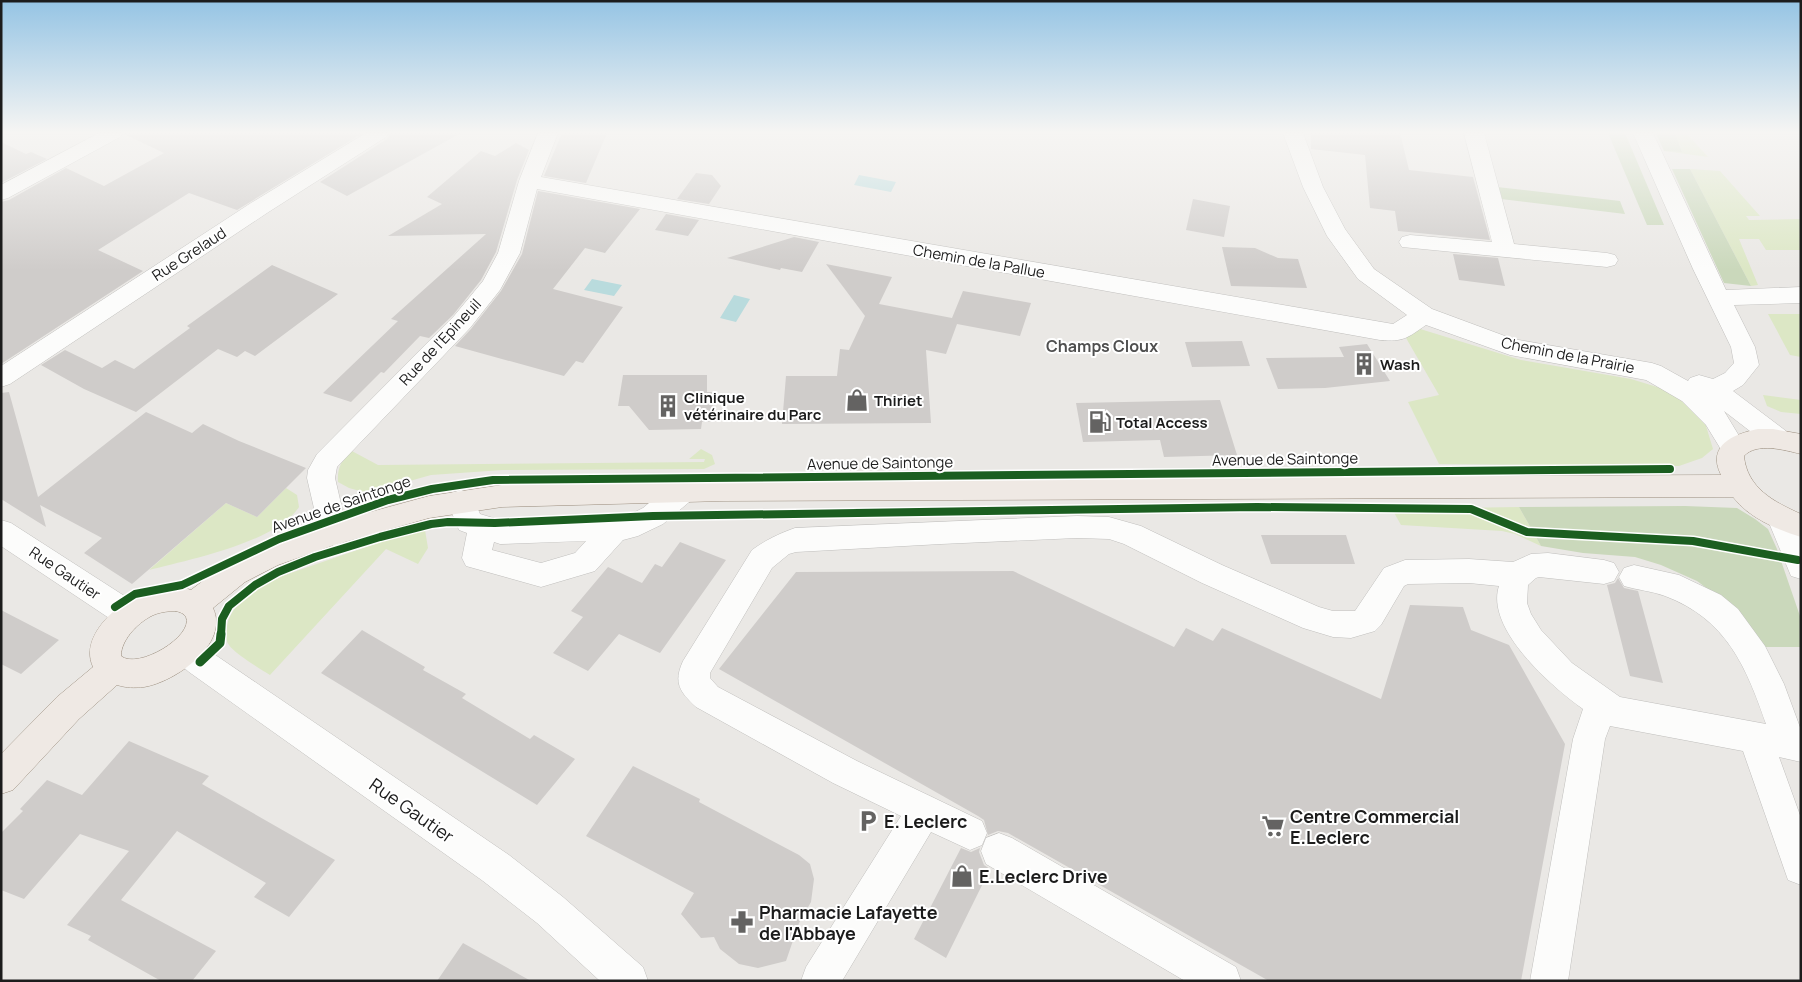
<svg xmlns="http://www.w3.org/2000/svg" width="1802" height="982" viewBox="0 0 1802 982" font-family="Manrope,sans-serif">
<rect width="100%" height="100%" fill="#eae8e5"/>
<path fill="#dce7c5" d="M1675,133H1686L1708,157L1664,151L1682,152Z
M1690,169L1720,171L1760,216H1746L1749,220L1801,219V250H1766L1759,239H1739L1758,285L1751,286Z
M1768,314H1801V357L1790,355Z
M1417,328L1521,360L1631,379L1667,390L1703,416L1713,449L1702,458L1679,466L1439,464L1408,402L1439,395L1406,338Z
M1763,395L1801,400V414L1781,412L1767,406Z
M701,449L712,455L715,464L704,469L503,470L431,475L367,493L349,488L338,482C337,468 342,460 350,450L378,465L704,462L705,459H689Z
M286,488L297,495L299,507C277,542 188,560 149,570L226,503L257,517Z
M1519,507L1541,546L1515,534L1502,531L1401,525L1392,509Z
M425,530L428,548L418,564L386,549L270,675C260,669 234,653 229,645C226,641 225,635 226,630C230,601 258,588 282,576L389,539Z"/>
<path fill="#cad8bb" d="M1608,133H1625L1664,225H1647Z
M1656,133H1675L1682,152L1664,151Z
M1672,169H1690L1751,286L1724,283Z
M1497,187L1620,201L1625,214L1501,199Z
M1685,506L1737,508L1755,519L1768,529L1777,549L1801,619V647H1763L1728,604L1697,581L1661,565L1635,557L1583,553L1541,546L1519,507Z"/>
<path fill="#b9dbdd" d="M859,175L896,182L891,192L854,185Z
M592,279L622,285L614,296L584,290Z
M734,295L750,299L736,322L720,318Z"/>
<path fill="#cfccca" d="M125,133H363L237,210L189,193L98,250L143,271L1,364V202L9,200L66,168L104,186L164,153L124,134Z
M391,133H461L347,196L320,182L387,139Z
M562,133H607L586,183L544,176Z
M1311,133H1400L1409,170L1473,177L1490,240L1398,231L1395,211L1370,208L1365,155L1311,149Z
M1,142L26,154L31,152L47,159L1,183Z
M516,143L529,150L517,180L496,252L481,280L453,315L429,338L420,336L384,373L381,372L351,402L323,393L398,321L391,319L486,234L388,236L442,204L427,197L481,151L495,156Z
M696,173L712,175L721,186L709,204L677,199Z
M538,191L640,209L605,253L585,248L553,289L623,307L583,363L576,361L564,376L455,346L471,329L501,291L522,254Z
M1193,199L1230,206L1224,237L1186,230Z
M666,214L699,220L688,236L655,230Z
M794,237L819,242L802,272L781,268L780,270L727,258Z
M1222,247L1255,248L1278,258L1298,259L1307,288L1231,286Z
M1453,254L1498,258L1505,286L1459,280Z
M826,264L892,277L879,304L952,318L963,291L1031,303L1020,336L957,324L946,354L926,350L931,423L782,424L786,376H837L840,349L849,350L865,316Z
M272,265L338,294L255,356L245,351L237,357L218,349L136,412L84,389L41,365L65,350L102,368L115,360L134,369L190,328L187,326Z
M1242,341L1250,366L1192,367L1185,342Z
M1367,344L1390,381L1325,388L1278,389L1266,358L1344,357L1339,347Z
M623,375H707V392H714L711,422H702L701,429L649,430L629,406H618Z
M9,392L38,497L146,412L192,433L203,424L239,441L306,468L257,517L226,503L132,584L84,553L102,538L40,505L46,527L1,499V393Z
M1220,400L1237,455L1164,457L1160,440L1083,442L1076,403Z
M1261,535H1346L1355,564H1271Z
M680,542L726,560L660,653L619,634L588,671L553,653L583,617L571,611L608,567L642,583L655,564L662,567Z
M1013,571L1174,647L1186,628L1213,641L1222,628L1381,699L1410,605L1463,607L1471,630L1509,645L1565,744L1521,981H1269L1008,833L998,831L988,835L984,820L978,816L719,669L796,572Z
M1618,578L1624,588L1638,591L1663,683L1630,676L1607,585L1615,583Z
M1,610L59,640L21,674L1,664Z
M362,630L425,667L423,670L466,694L462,698L530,739L534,735L575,759L537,805L321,673Z
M129,741L209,776L202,784L335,860L289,917L254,897L266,883L177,831L121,900L216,951L192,981H161L88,940L91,936L67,925L129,851L80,834L24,899L1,890V833L23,811L20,809L47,780L82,795Z
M633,766L700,799L699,802L799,855L810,864L814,879L811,902L799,923L786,961L758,968L739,964L720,949L714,937L701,938L681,914L694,893L586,836Z
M961,848L971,852L980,848L979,852L984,865L990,869L946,958L914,939Z
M463,943L531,981H437Z"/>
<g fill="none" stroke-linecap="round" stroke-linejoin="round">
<defs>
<path id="minor" d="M99,133H123L120,137L8,198L1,200V185Z
M366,133H389L386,137L267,213L10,384L1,387V366L251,203Z
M538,133H558L541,177L1393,324L1407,315L1358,279L1327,236L1303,187L1283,133H1303L1323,187L1345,229L1374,269L1432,309L1513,339L1652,363L1661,366L1688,381L1690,378L1699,375L1713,379L1725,373L1734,363L1731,347L1693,269L1633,133H1653L1726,290L1801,287V303L1734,305L1755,347L1759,365L1743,385L1733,391L1786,431L1790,438L1786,445L1777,448L1768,445L1724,411L1747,449L1743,456L1734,459L1725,456L1706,425L1682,401L1646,380L1510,355L1426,325C1407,338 1404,342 1380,340L537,189L520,253L500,290L470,328L337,467L335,478L348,534L344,542L334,546L324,542L320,534L307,478L308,470L317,454L454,316L483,281L498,253L519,181Z
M1464,133H1484L1514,244L1607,253L1615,255L1618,260L1615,265L1607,267L1402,247L1399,242L1402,237L1410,235L1492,242Z
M684,479L694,482L698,490L694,498L663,524L638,536L623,540L595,571L585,574L541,587L466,566L462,558L467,533L459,530L447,501L451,493L461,490L471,493L480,514L500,520L625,517L643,508L674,482ZM586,541L575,553L541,563L492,550L494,542L500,544Z
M1781,507L1791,510L1801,532V579L1791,576L1767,518L1771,510Z
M1077,516L1109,517L1141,526L1222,565L1319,607L1333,611H1355L1384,568L1405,560L1469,559L1513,562L1531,554L1548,553L1604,560L1614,563L1619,572L1614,581L1604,584L1539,577L1536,578L1528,585L1527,603L1531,614L1541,630L1572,663L1620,697L1766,724C1746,666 1726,619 1665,596C1652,591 1637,590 1624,586L1619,577L1624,568L1634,565L1679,575L1721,595L1738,609L1765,646L1784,684L1801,730V762L1779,757L1801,818V885L1788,880L1743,751L1610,726L1605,739L1568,981H1530L1573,739L1583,709C1552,687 1485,629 1499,586L1469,583L1408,584L1404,586L1381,625L1375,631L1351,638L1333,637L1303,628L1202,583L1124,544L1109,539L1077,538L941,544L796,552L789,554L772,568L710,673V678L718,687L857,761L982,821L987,833L982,845L970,850L931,832L842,981H801L806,967L901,816L833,783L696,707C680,692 673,683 683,661L752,550C766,540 778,534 795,528Z
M1,520L11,523L140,606L144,615L140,624L129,628L118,624L1,546Z
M186,636L197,640L211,652L509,855L563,897L643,967L648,981H600L537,923L483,881L189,672L175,660L171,650L175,640Z
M999,833L1012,838L1236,967L1241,981H1185L986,864L981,851L986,838Z"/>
<path id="major" d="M1758,429H1773L1801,434V454C1784,450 1757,442 1744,456C1747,488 1774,502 1801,514V537C1776,529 1749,518 1733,497L723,501L502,507L429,518L334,545L278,565L245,582L213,608C230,644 175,682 144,687C134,688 127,688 117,685L79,719L13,790L1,794V754L57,697L93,667C75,628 142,582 177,585C181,586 187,589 191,590L225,564L268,544L334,522L429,496L502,485L723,479L1721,475C1706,445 1734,434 1758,429ZM176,611C179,612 184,613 186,617C194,636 138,670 121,656C121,639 140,620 156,614C162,612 169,611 176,611Z"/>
</defs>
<use href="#minor" stroke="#c0bfbd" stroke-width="1"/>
<use href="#major" stroke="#9f9283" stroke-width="1"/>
<use href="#minor" fill="#fcfcfb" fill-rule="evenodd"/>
<use href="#major" fill="#efe9e4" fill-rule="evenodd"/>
<defs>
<path id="cycleway-far1" d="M115,607L135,594L182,585L279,539L388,500L432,489L493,480L1670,469
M221,635L222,619L229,606L255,585L278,572L315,557L380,537L431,524L448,522L495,523L653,516L1257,507L1471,509L1527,532L1693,541L1798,560"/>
<path id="cycleway" d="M200,662L220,643L221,634"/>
</defs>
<use href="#cycleway-far1" stroke="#fff" stroke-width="11"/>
<use href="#cycleway" stroke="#fff" stroke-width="12"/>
<use href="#cycleway-far1" stroke="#1b5e20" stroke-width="8"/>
<use href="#cycleway" stroke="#1b5e20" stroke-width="9"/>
</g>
<linearGradient id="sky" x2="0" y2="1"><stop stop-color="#95c4e4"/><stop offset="0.49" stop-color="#f6f5f3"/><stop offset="1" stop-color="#f6f5f3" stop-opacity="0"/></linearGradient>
<rect width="1802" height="270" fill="url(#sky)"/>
<defs>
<symbol id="building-bare" viewBox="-9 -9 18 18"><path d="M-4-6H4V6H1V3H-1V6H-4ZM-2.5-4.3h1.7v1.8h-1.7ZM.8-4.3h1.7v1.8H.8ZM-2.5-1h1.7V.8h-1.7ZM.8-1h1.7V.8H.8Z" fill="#646362" stroke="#fff" stroke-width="2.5" paint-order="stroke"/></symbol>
<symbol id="shop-bare" viewBox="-9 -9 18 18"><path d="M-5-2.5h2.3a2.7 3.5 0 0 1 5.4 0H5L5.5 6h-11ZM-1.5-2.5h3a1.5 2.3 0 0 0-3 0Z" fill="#646362" stroke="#fff" stroke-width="2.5" paint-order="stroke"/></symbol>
<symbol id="fuel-bare" viewBox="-9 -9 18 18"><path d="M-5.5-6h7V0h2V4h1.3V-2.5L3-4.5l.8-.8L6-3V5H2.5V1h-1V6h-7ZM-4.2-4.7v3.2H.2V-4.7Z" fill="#646362" stroke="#fff" stroke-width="2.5" paint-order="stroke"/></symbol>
<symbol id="parking-bare" viewBox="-9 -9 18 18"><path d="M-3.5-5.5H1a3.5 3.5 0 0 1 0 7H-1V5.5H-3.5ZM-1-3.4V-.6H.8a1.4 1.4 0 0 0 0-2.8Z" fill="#646362" stroke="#fff" stroke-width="2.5" paint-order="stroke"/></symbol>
<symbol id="supermarket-bare" viewBox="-9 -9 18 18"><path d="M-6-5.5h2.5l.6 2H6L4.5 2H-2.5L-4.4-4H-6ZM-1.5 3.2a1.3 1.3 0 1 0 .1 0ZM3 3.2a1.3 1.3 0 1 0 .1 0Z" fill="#646362" stroke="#fff" stroke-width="2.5" paint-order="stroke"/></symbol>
<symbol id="pharmacy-bare" viewBox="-9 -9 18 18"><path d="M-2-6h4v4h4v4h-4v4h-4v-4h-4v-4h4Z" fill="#646362" stroke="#fff" stroke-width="2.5" paint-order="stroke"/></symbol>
</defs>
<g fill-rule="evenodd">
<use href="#building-bare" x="1348" y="348" width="32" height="32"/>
<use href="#shop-bare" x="841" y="384" width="32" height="32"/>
<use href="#building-bare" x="652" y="390" width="32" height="32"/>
<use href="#fuel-bare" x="1084" y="406" width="32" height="32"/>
<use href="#parking-bare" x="852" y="805" width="32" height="32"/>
<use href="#supermarket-bare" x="1257" y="810" width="32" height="32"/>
<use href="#shop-bare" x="946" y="860" width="32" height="32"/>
<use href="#pharmacy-bare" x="726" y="906" width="32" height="32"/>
</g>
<g text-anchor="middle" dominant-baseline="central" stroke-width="4" stroke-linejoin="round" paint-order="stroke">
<g font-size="15" fill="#1c1c1c" stroke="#fff">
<text transform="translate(189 254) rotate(-33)">Rue Grelaud</text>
<text transform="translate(979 261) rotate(10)">Chemin de la Pallue</text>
<text transform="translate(440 342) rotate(-47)">Rue de l'Epineuil</text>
<text transform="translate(1568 355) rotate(11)">Chemin de la Prairie</text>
<text transform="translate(1285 459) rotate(-1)">Avenue de Saintonge</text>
<text transform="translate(880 463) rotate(-1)">Avenue de Saintonge</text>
<text transform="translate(341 504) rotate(-19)">Avenue de Saintonge</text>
<text transform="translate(65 573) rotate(34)">Rue Gautier</text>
</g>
<g font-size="15" font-weight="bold" fill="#1c1c1c" stroke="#fff" text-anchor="start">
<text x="1380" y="364">Wash</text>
<text x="684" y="397">Clinique<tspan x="684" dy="17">vétérinaire du Parc</tspan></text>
<text x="874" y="400">Thiriet</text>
<text x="1116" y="422">Total Access</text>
</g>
<g font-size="16" font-weight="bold" fill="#4f4f4f" stroke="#fff">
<text x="1102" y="346">Champs Cloux</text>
</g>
<g font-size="18" fill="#1c1c1c" stroke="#fff">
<text transform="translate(412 810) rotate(35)">Rue Gautier</text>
</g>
<g font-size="18" font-weight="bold" fill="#1c1c1c" stroke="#fff" text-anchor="start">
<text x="1290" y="816">Centre Commercial<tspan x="1290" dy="21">E.Leclerc</tspan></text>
<text x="884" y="821">E. Leclerc</text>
<text x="979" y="876">E.Leclerc Drive</text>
<text x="759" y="912">Pharmacie Lafayette<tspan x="759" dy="21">de l'Abbaye</tspan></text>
</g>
</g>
<rect width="1802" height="982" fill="none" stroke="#1c1c1c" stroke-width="5"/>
</svg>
